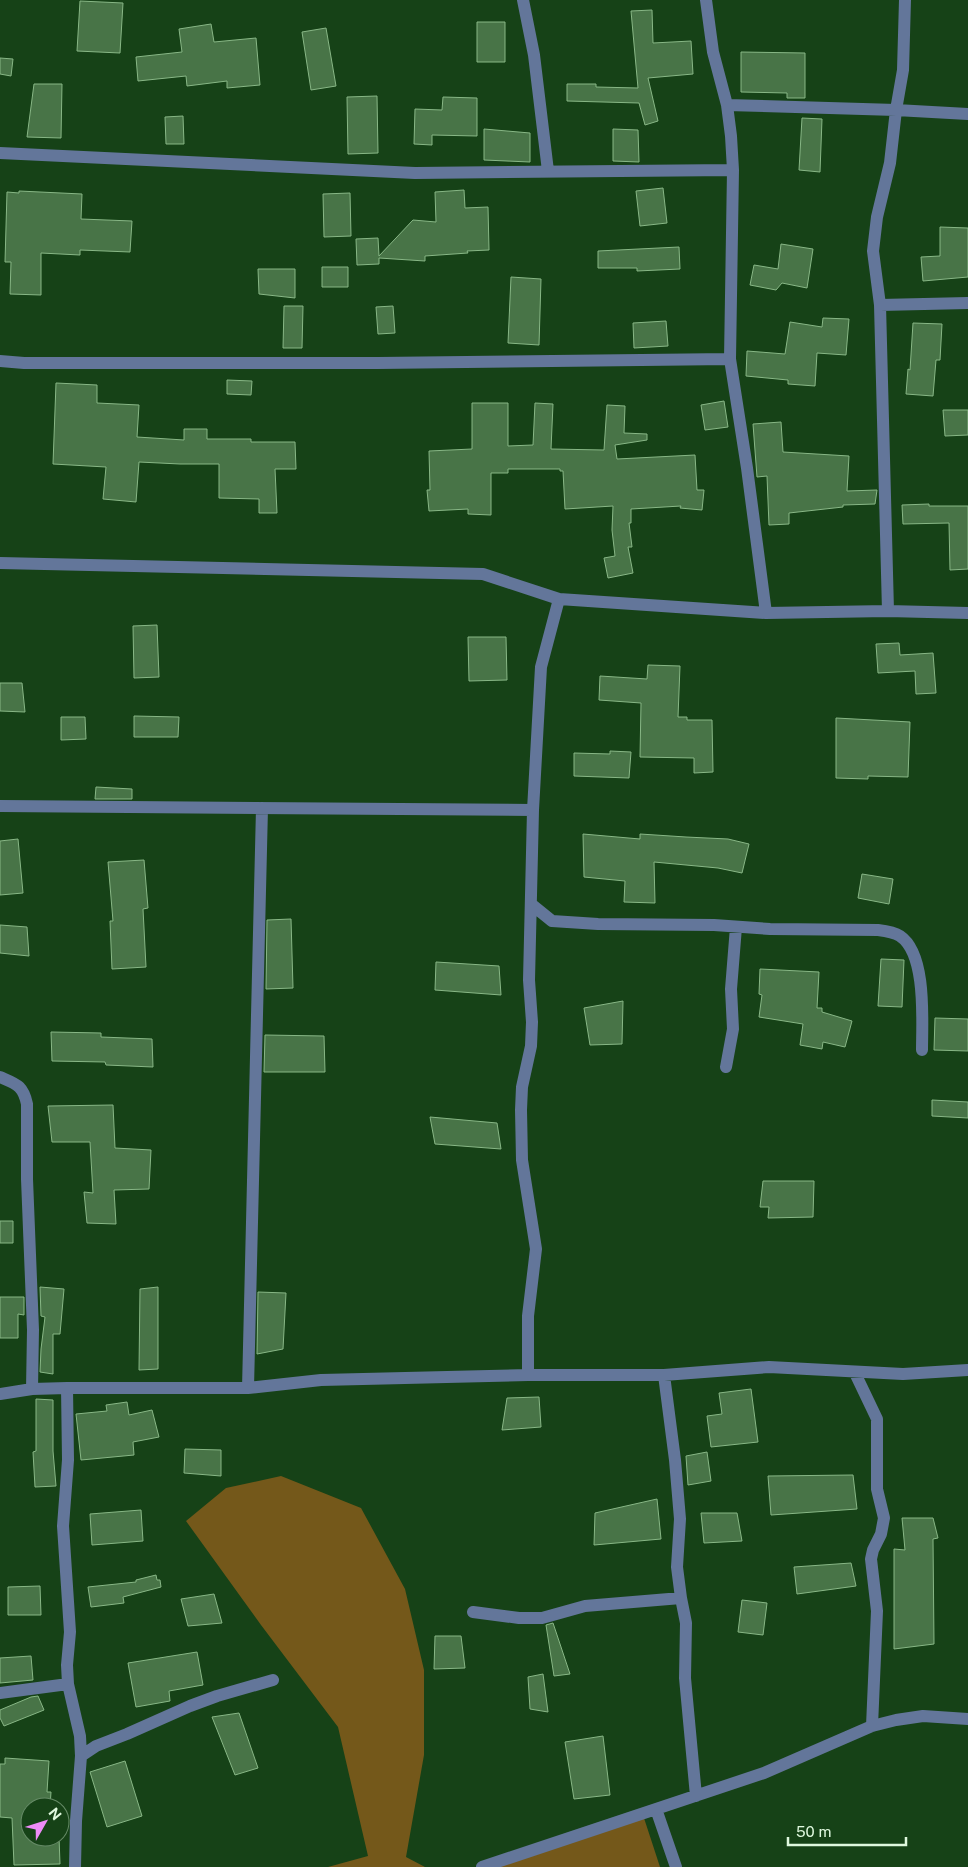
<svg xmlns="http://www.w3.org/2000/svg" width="968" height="1867" viewBox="0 0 968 1867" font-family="'Public Sans',sans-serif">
<rect width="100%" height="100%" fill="#164217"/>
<path fill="#74581a" d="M281,1476L361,1508L405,1589L424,1670V1755L406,1857L425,1867H328L368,1856L338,1727L261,1625L186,1521L226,1488Z
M643,1815L660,1867H499Z"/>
<path fill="#487447" stroke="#88b786" d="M80,1L123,3L120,53L77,51Z
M652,10L653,43L691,41L693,74L648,78L658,121L645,125L639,103L567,101V84H596V87L638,88L631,11Z
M477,22H505V62H477Z
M211,24L214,42L256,38L260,85L227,88V81L187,86L186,76L138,81L136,57L182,52L179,29Z
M326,28L336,86L311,90L302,32Z
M741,52L805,53V98H787V93L741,92Z
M0,58L13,59L11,76L0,74Z
M34,84H62L61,138L27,137Z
M377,96L378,153L348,154L347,97Z
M443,97L477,98V136L432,135V145L414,144L415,109L442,110Z
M183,116L184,144H166L165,117Z
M802,118L822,119L820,172L799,170Z
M484,129L530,133V162L484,160Z
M613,129L638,130L639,162L613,161Z
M663,188L667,223L640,226L636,191Z
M464,190L465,208L488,207L489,250L467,251L468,253L425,256V261L379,258V264L357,265L356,239L378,238L379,256L413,220L436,222L435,192Z
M19,191L82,194L81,219L132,221L130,252L80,250V255L41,253V295L10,294L11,262H5L7,192L19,193Z
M350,193L351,236L324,237L323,194Z
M940,227L968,228V277L923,281L921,257L940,256Z
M781,244L813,249L807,288L782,283L776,290L750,285L754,265L778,269Z
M679,247L680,269L637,271V268H598V251Z
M322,267H348V287H322Z
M258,269H295V298L259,294Z
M511,277L541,279L539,345L508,343Z
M284,306H303L302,348H283Z
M393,306L395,333L378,334L376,307Z
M823,318L849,319L846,355L817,353L815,386L788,384V380L746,376L747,351L785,354L790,322L822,327Z
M666,321L668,346L634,348L633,323Z
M913,323L942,324L940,360H936L933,396L906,394L908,369L910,370Z
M227,380L252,381L251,395L227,394Z
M56,383L97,385V403L139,405L137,437L184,440V429H207V439H251V442H295L296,469H275L277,513H259V499L219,498V464H180L139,462L136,502L103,499L106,467L53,464Z
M724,401L728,427L705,430L701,405Z
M472,403H508V446L533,445L535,403L553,404L551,449L604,450L607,405L625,406L624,433L647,434V440L615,445L617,459L695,455L697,490H704L702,510L680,508L681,506L631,509V523H629L632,547H628L633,573L608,578L604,558L615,556L612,530L613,506L565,509L563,471H560V469H508V473H491V515L468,514V509L429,511L427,490H430L429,451L472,449Z
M943,410H968V435L945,436Z
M781,422L783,452L849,456L847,491L877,490L875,504L843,505V507L789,513V524L769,525L767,476L757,477L753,424Z
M929,504V506H968V569L950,570L949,523L903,524L902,505Z
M157,625L159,677L134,678L133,626Z
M468,637H506L507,680L469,681Z
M899,643L900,655L933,653L936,693L916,694L915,671L878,673L876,644Z
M648,665L680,666L678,717H687V720H712L713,772L694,773V758L640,757L641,703L599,700L600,676L647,679Z
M0,683H22L25,712L0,711Z
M134,716L179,717L178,737H134Z
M61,717H85L86,739L61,740Z
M836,718L910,722L908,777L868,776V779L836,778Z
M610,751L631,752L629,778L574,776V753L610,754Z
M96,787L132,789V799H95Z
M583,834L640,839V834L686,837L728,839L749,844L742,873L718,868L654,862L655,903L624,902L625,881L584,877Z
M18,839L23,893L0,895V841Z
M144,860L148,908L143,909L146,967L112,969L110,921H113L108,862Z
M862,874L893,879L889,904L858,898Z
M291,919L293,988L266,989L267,920Z
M0,925L27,927L29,956L0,953Z
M881,959L904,960L902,1007L878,1006Z
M436,962L499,966L501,995L435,990Z
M760,969L819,972L817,1008H822V1012L852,1021L845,1047L823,1042L822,1049L800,1045L803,1024L759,1017L762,995L759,994Z
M623,1001L622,1044L590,1045L584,1008Z
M935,1018L968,1019V1051L934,1050Z
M51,1032L101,1033V1037L152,1039L153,1067L106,1065L105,1062L52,1061Z
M265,1035L324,1036L325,1072H264Z
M932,1100L968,1102V1118L932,1116Z
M113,1105L115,1148L151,1150L149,1189L114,1190L116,1224L87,1223L84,1192L93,1193L90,1142H52L48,1106Z
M430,1117L497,1123L501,1149L435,1144Z
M763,1181H814L813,1217L768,1218L769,1207H760Z
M0,1221H13V1243H0Z
M40,1287L64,1289L60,1334H53V1374L40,1372L41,1349L45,1317L41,1316Z
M158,1287V1369L139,1370L140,1289Z
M258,1292L286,1293L283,1349L257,1354Z
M0,1297H24V1315L18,1314V1338H0Z
M751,1389L758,1442L711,1447L707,1416L722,1414L719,1393Z
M539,1397L541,1427L502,1430L507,1398Z
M36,1399L53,1400V1451L56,1486L35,1487L33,1452L36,1451Z
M127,1402L129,1415L152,1410L159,1437L133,1442L134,1455L81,1460L76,1414L107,1411L106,1405Z
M185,1449L221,1450V1476L184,1473Z
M707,1452L711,1481L688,1485L686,1456Z
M853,1475L857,1509L771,1515L768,1476Z
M657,1499L661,1539L594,1545L595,1513Z
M141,1510L143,1541L92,1545L90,1514Z
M701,1513H737L742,1541L704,1543Z
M902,1518H933L938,1538L933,1539L934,1644L894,1649V1549L905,1550Z
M851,1563L856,1586L797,1594L794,1567Z
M156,1575L157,1580H160L161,1587L123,1597L124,1603L91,1607L88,1587L136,1582V1580Z
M40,1586L41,1615H8V1587Z
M214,1594L222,1623L188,1626L181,1599Z
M742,1600L767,1603L763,1635L738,1632Z
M553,1623L570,1674L554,1676L546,1625Z
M435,1636H461L465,1668L434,1669Z
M197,1652L203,1685L169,1691L170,1701L136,1707L128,1663Z
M31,1656L33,1680L0,1683V1658Z
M543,1674L548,1712L530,1709L528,1677Z
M38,1696L44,1710L4,1726L0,1718V1710L31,1697Z
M239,1713L258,1768L235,1775L212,1717Z
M603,1736L610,1795L574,1799L565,1742Z
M5,1758L49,1761L47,1792H51L50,1807H30V1837H59L60,1864L14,1865L12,1818L0,1817V1764H5Z
M125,1761L142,1816L107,1827L90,1772Z"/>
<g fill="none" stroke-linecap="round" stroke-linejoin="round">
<path stroke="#63769a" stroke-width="12" d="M523,0L534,55L548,171
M706,0L713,52L727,105L731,136L733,170L730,359L747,468L766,613
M727,105L896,110L968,114
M0,153L415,173L733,170
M880,305L968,303
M0,361L24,363H378L730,359
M0,563L483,574L559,599L766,613L888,611L968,613
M888,611L880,305L873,251L877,217L890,163L896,110L903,70L905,0
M0,806L533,810
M531,904L552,921L598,924L714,925L770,929L878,930C886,931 894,932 900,936C927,954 922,1022 922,1050
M726,1067L733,1029L731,989L736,927
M0,1077C16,1084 23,1085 27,1104V1179L33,1330L32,1389
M855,1373L877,1419V1489L884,1518L881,1534L873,1550L871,1559L877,1611L872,1726
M528,1375V1316L536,1249L522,1160L521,1110L522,1087L531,1046L532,1022L529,980L533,810L541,667L559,599
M664,1375L675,1460L680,1519L677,1567L681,1598L686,1623L685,1678L696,1796
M67,1388L68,1460L63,1526L70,1632L67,1665L68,1684L80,1736L81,1756L76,1821L75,1867
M248,1388L262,808
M0,1394L32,1389L67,1388H248L321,1380L528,1375H664L769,1367L903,1374L968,1370
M473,1612L519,1618H542L585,1606L681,1598
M0,1693L68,1684
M81,1756L96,1746L127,1734L190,1706L217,1696L273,1680
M656,1809L676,1867
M482,1867L764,1773L872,1726L896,1720L923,1716L968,1719"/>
</g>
<g transform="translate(45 1822) rotate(51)"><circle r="24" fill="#164217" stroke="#668b67"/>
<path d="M0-4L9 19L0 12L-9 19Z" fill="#ee8cf8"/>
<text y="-8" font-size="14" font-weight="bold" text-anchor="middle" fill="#dff8de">N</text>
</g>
<path d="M788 1837v8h118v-8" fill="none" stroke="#dff8de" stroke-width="2.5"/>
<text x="796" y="1837" font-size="15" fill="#dff8de" stroke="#164217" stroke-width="4" paint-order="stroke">50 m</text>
</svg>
